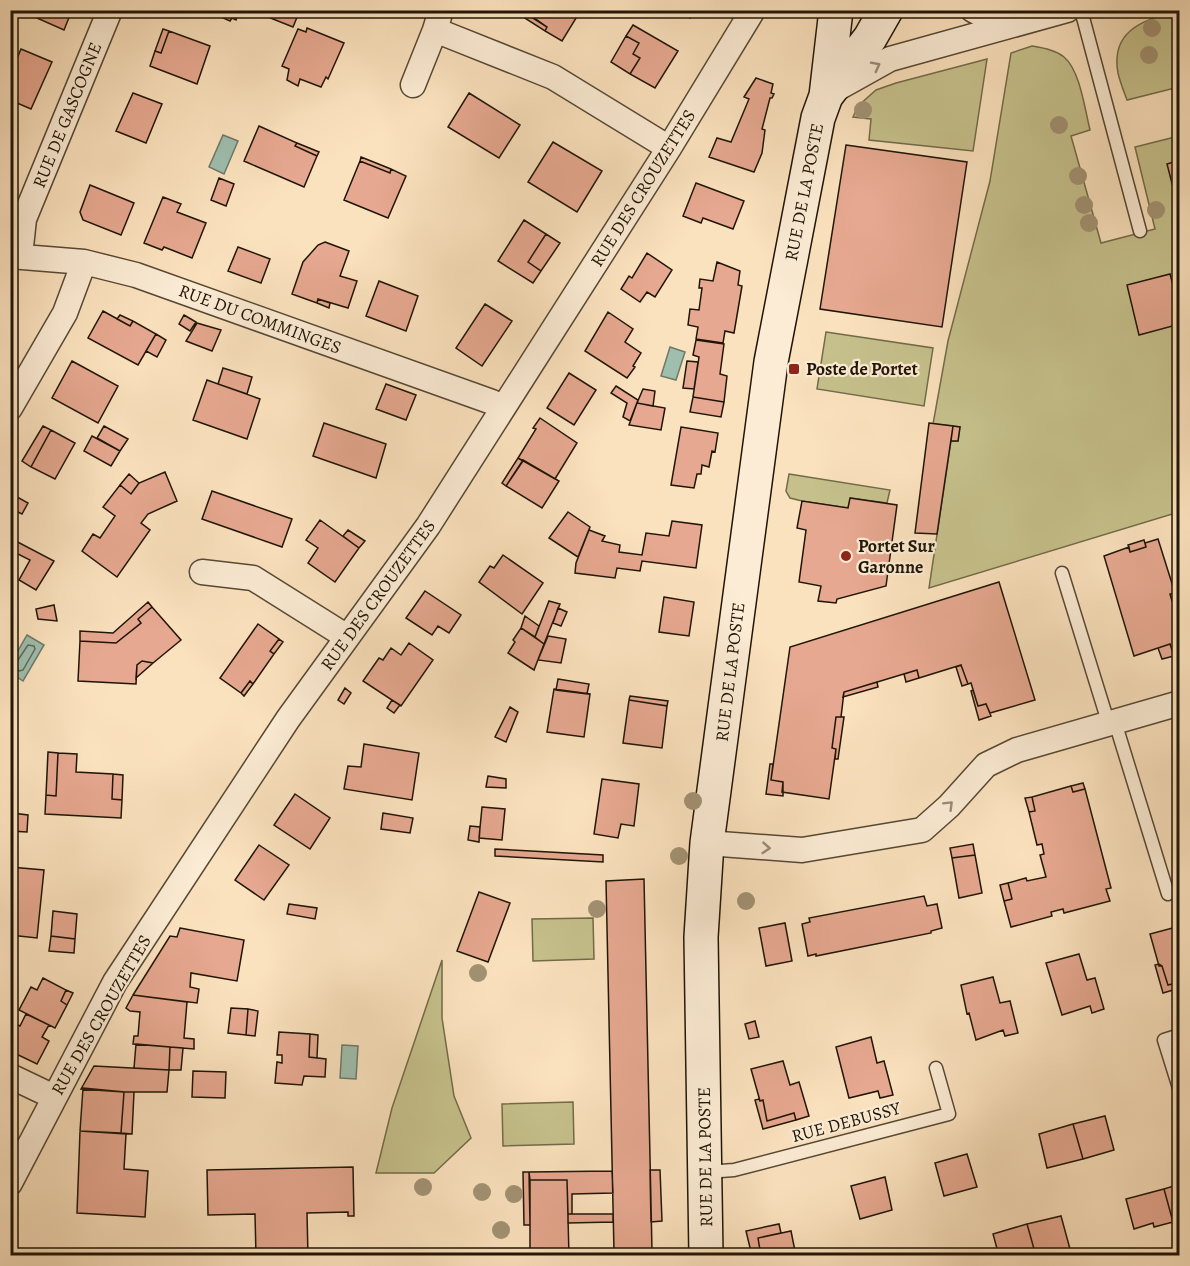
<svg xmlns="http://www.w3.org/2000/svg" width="1190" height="1266" viewBox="0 0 1190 1266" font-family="Alegreya,serif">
<rect width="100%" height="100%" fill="#fbe2be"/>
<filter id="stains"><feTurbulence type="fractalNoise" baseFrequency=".00333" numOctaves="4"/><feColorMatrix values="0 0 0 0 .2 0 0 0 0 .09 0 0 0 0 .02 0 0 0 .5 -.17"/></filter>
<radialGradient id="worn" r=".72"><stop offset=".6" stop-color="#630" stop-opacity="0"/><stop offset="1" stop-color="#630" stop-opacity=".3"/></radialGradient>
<path fill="#c6c18c" stroke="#726b49" stroke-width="1.5" d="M1179,11V87L1127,100C1124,92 1120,82 1118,73C1110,29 1146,19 1179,11Z
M1032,46C1043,48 1056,50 1064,57C1080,70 1085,110 1090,130L1071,136L1101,243L1155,229L1135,147L1179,136V512L929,588L951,441H958L960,427L933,424L948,341L990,181L1011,53Z
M987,59L973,151L869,140L871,119L853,117L858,106L876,90L896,83Z
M826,332L933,348L924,406L817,389Z
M789,474L890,490L887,503L851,498L848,508L802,501L790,498L786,491Z
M593,918L594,959L533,961L532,919Z
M442,960V1018L454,1096L471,1138L434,1173H376L392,1108Z
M573,1102L574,1144L503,1146L502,1104Z
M682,1250V1255H635V1251Z"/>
<path fill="#9fbeae" stroke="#6c7a6b" stroke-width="1.5" d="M223,135L238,141L224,174L209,167Z
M670,347L685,352L676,380L661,376Z
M27,635L44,645L23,681L11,673V663Z
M342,1045L358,1046L356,1079L340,1078Z"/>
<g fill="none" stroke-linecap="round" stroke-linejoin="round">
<path stroke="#5f6a5a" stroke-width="1.5" d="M28,645L34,646L35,649L23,670L19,671L14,666Z"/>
</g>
<path fill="#e6a890" stroke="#1f1506" stroke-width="1.5" d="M19,10H72L64,30Z
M206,10H239L236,20L232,18L230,21Z
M270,10H300L293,27L268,17Z
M523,10H581L562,41L545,31L547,27Z
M677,10H695L690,18Z
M522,11L547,27L545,31L520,15Z
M633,25L678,51L655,88L630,74L640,58L633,54L639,43L626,36Z
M307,28L344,43L328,79L326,77L321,87L300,79L298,86L287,80L289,69L282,66L298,29L306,32Z
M163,29L169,31L161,53L155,51Z
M169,31L210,46L197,84L150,66L155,51L161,53Z
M626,36L639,43L633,54L640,58L630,74L611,62Z
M21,49L52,62L31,109L10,100V75Z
M756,78L773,84L771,93L774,94L772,98H770L762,129L765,130L762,153L754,172L709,157L717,138L731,142L749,99L744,97Z
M133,93L162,104L146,143L116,131Z
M469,93L520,125L499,158L448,127Z
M259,126L297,143L295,146L317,156L304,187L244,161Z
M553,142L602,171L577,212L528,182Z
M297,143L319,152L317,156L295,146Z
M846,145L967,162L942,327L820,309Z
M361,157L391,169L390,173L360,161Z
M1180,160V214L1167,164Z
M360,161L390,173L391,169L406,176L388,218L344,200Z
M219,178L234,184L226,206L211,200Z
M696,183L744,201L733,229L703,218L701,223L683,216Z
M90,185L134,203L121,235L83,220L80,212Z
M163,197L181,204L177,212L206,223L192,258L164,247L162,250L144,243Z
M524,220L546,234L528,262L541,271L533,283L498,261Z
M546,234L560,243L541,271L528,262Z
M325,242L349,251L340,276L357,281L348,308L318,299L317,303L292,294L303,262L318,245Z
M238,247L270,259L261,283L228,271Z
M647,253L672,270L655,297L647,292L640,302L621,289L629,276L632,278Z
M717,262L740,271L738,285L742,286L734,333L725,331L723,343L696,339L698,327L688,325L690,309L699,310L702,288H699L700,279L713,281Z
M1170,274L1180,311V324L1139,335L1127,285Z
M379,281L418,296L406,331L366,316Z
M318,299L330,303L329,308L317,303Z
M485,304L512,321L482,366L456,348Z
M103,311L130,326L133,321L156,334L138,365L88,338Z
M608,312L633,329L625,342L641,353L633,366L635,367L627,378L585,351Z
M120,315L133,321L130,326L117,319Z
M184,315L196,322L190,331L179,324Z
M197,323L221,330L212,351L186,341Z
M156,334L166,340L157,357L146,351Z
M696,340L724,344L720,374L727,376L724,402L693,397L699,357L693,355Z
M72,361L118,386L98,423L52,398Z
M687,361L698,362L694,389L683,388Z
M223,368L252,377L247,394L218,384Z
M569,373L596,390L574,425L547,408Z
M207,380L260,399L247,439L193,420Z
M386,384L416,395L406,420L376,409Z
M616,386L638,400L630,421L623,417L627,403L611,393Z
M643,389L655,391L653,406L637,403Z
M693,397L724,402L721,417L690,412Z
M637,403L665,408L661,430L629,425Z
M540,418L577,443L555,479L518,458L536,429L533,428Z
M324,423L386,444L376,478L313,456Z
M929,423L953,426L937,534L915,533Z
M43,426L51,430L31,467L22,461Z
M104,426L128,439L120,451L97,438Z
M953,426L960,427L958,441H951Z
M681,427L718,433L715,452L712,451L709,467L702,465L701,474H697L694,488L671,485Z
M51,430L75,443L55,479L31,467Z
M92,436L120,451L111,466L84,451Z
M518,458L523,461L506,486L502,483Z
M523,460L559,481L542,508L506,486Z
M165,472L177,501L148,514L141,523L150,530L117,577L82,551L93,534L100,538L115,516L103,507L120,485L131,494L139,483Z
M129,474L139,483L131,494L120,485Z
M212,491L292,519L282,547L202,519Z
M10,493L28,503L22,514L18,512L10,525Z
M850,498L897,505L886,586L837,599L836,603L818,601L821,586L799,582L806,530L797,528L802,501L848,508Z
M568,512L590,527L578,557L549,538Z
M320,520L359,548L335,582L308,563L318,548L306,540Z
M672,521L702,525L696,568L642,561L640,571L617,568L615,578L575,573L576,563L589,530L605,536L602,541L620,545L619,552L642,555L646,533L669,536Z
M348,530L365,541L359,548L343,536Z
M10,538L54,561L36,590L19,580L30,560L10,550Z
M1158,539L1175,593L1170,594L1172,601L1180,607V654L1174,656L1170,644L1134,656L1104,556L1129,547L1130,552L1146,547L1145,543Z
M1144,540L1146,547L1130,552L1128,545Z
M503,555L543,583L522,614L479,582L490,566L494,568Z
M999,582L1035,700L990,713L986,704L978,706L971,683L968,684L961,665L919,678L917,670L844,692L841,717H836L832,748L836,749L829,799L782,792L783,782L771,780L790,647Z
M425,591L461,615L449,633L438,626L432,635L406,618Z
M1175,593L1177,598L1180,597V607L1172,601L1170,594Z
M664,597L694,602L689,636L659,632Z
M549,601L560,604L544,644L535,637Z
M148,602L152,607L138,619L141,623L116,643L80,641V631L113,633Z
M54,605L57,621L38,619L36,609Z
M152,607L181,640L153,663L142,661L137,665L136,684L78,681L80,641L116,643L141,623L138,619Z
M558,608L567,612L561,626L553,623Z
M525,616L539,626L535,637L521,628Z
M258,624L279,639L270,651L274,654L253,684L250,681L241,693L220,678Z
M521,628L544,644L534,670L508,653L515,642L513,640Z
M548,636L566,639L561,663L538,660Z
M279,639L283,642L274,654L270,651Z
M409,643L433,660L401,706L363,681L379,658L383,660L391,648L401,655Z
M1170,644L1174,656L1162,659L1158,648Z
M142,661L153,663L136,678L137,665Z
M961,665L968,684L962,686L956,667Z
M917,670L919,678L906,682L904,674Z
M558,679L589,684L587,694L556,690Z
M250,681L253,684L244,696L241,693Z
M877,682L878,687L843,697L844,692Z
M345,688L351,693L344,704L338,700Z
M554,689L590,694L584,737L547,732Z
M973,690L978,706L986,704L991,716L979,720L971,691Z
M630,696L668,701L667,706L629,700Z
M392,700L400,705L394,713L387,708Z
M629,700L667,706L662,748L623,743Z
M510,707L518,712L506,742L495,737Z
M836,717H844L838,759H835L836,749L832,748Z
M364,744L419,753L412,800L344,789L348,766L361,767Z
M1178,750L1180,765L1177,766L1173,752Z
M48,752L58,753L56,796L46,795Z
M58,753L77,754L76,772L113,774L112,799L122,800L121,818L45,814L46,795L56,796Z
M770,764H773L771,780L783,782V796L766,794Z
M113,774L123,775L122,800L112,799Z
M488,776L506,779V788L486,787Z
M602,779L639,784L634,826L621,824L618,838L594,834Z
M1083,783L1085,789L1073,792L1071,786Z
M1071,786L1073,792L1085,789L1111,888L1106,889L1110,901L1064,913L1063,909L1051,912L1052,916L1011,927L1004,901L1012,899L1008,883L1026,878L1027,881L1046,877L1040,855L1044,854L1042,844L1037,845L1029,812L1035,811L1032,797Z
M295,794L330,818L310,849L274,825Z
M1032,797L1035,811L1029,812L1025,798Z
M482,807L505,809L502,840L479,838Z
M12,813L28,815L27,832L10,831Z
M383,813L413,818L410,833L381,829Z
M470,826L480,827L479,842L468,840Z
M973,844L975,855L952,858L950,848Z
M259,845L289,865L264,900L235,880Z
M495,849L603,855V862L495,856Z
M975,855L982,893L959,898L952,858Z
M10,867L44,870L37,938L10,935Z
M644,879L652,1251L614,1252L606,881Z
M1008,883L1012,899L1004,901L1000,885Z
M479,892L510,903L488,962L457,951Z
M924,896L927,906L937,904L942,928L931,931V933L816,956V954L808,956L802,924L810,922L809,918Z
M289,904L317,908L315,919L287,914Z
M53,911L77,914L75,939L51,936Z
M785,923L792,961L766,966L759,928Z
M1180,926V982L1168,985L1162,966H1159L1150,934Z
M180,928L244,940L237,981L191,973L190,987L199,989L197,1003L133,995L170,936L177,937Z
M51,936L75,939L74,953L49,951Z
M1079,954L1087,980L1095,978L1104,1009L1092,1013L1090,1006L1062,1015L1046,963Z
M1159,964L1162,966L1168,985L1180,982V988L1163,993L1155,965Z
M993,977L1000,1003L1010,1001L1018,1033L1005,1036L1003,1030L976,1040L969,1013L967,1014L961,985Z
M43,978L66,990L61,1001L67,1005L55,1028L19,1010L31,987L37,990Z
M66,990L73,993L67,1005L61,1001Z
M133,995L187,1002L184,1038L194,1039V1049L133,1044L134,1036H138L140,1012L130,1011L126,1008Z
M231,1008L248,1009L246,1035L228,1033Z
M248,1009L258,1011L255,1036L246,1035Z
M26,1014L49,1025L42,1037L49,1041L37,1064L10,1051V1029L14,1023L20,1026Z
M755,1021L759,1037L749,1039L745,1024Z
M279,1032L310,1034L309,1057L326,1059L325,1077L304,1076L302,1085L275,1083L277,1062L282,1063V1055H277Z
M310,1034L318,1035L317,1058L309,1057Z
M871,1037L877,1063L884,1061L893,1095L880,1098L878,1091L849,1098L836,1047Z
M136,1044L170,1047L169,1070L134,1068Z
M170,1047L183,1048L181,1070H169Z
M783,1061L790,1085L799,1082L809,1116L796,1120L794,1113L767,1121L763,1100L760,1101L751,1069Z
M94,1066L169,1070L167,1092H124L81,1089Z
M193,1071L226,1072L225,1098L192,1097Z
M83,1088L124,1092L121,1133L80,1131Z
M124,1092H134L132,1134L121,1133Z
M759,1099L760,1101L763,1100L767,1121L794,1113L796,1120L763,1129L755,1100Z
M1105,1116L1114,1150L1083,1159L1073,1124Z
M1073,1124L1083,1159L1047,1168L1039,1134Z
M80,1131L126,1134L124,1169L148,1171L145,1217L77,1213Z
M967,1154L977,1187L944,1196L935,1163Z
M353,1167L354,1216H348V1212L307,1213L308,1256H256L255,1214L208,1215L207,1170Z
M650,1170H660L662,1221L651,1222Z
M612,1171L613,1193L572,1194V1214H568L567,1180H530L529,1172Z
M523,1172H529L530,1225H524Z
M885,1177L892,1210L860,1219L851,1186Z
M530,1180H567L569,1256H530Z
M1180,1184V1220L1173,1222L1164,1189Z
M1164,1189L1173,1222L1154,1227L1153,1223L1134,1229L1126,1199Z
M568,1214H613V1222L568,1223Z
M1061,1216L1070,1249L1045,1256H1036L1027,1224Z
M779,1224L781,1233L758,1238L761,1256H752L746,1231Z
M1027,1224L1036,1256H999L993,1234Z
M791,1231L796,1256H761L758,1238Z
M10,1251L63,1254V1256H10Z"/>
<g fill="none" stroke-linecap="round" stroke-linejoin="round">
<defs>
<path id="lane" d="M1081,10L1140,231
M1062,573L1109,725
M1115,722L1168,894
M1179,1088L1164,1040L1180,1035
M707,1172L734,1170L949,1114L936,1068"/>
<path id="street" d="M973,10L988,18L1013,24
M435,30L553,77L669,148
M413,85L435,30L441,10
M838,88L890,59L1067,10
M10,256L84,262L136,275L492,402L503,408
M20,256L24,219L110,10
M10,408L65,313L84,262
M202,572L253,578L347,637
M707,843L802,850L922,830L949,806L986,765L1017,750L1180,703
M10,1076L54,1097
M10,1183L115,982L288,719L428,526L669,148L753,10"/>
<path id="secondary" d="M826,96L870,38L886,10
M706,1256L701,937L707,843L771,362L818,118L826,96L836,10"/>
</defs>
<use href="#lane" stroke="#564834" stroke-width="15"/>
<use href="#street" stroke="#564834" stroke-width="27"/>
<use href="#secondary" stroke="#1f1506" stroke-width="36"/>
<use href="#lane" stroke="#fcecd5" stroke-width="12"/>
<use href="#street" stroke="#fcecd5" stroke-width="24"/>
<use href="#secondary" stroke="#fcecd5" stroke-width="33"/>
</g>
<g fill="#a29273">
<circle cx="1152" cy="28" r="9"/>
<circle cx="1149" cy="55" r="9"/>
<circle cx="863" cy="110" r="9"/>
<circle cx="1059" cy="125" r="9"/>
<circle cx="1078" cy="176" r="9"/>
<circle cx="1084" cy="205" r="9"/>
<circle cx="1156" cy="210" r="9"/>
<circle cx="1089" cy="223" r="9"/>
<circle cx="693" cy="801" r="9"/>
<circle cx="679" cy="856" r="9"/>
<circle cx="746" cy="901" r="9"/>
<circle cx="597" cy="909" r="9"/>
<circle cx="478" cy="973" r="9"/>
<circle cx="423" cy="1187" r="9"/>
<circle cx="482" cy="1192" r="9"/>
<circle cx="514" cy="1194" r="9"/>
<circle cx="501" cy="1230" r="9"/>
</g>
<defs><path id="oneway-chevron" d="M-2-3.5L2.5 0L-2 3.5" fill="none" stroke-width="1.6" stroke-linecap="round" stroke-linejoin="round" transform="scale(1.5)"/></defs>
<g stroke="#998b78">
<use href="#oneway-chevron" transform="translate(876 66) rotate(-27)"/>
<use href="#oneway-chevron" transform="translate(949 805) rotate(-45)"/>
<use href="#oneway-chevron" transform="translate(766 848) rotate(4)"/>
</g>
<g fill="#8f2418" stroke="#fcecd5" stroke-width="2">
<rect x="788" y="363" width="12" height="12" rx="3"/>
<circle cx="846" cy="556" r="6"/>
</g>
<g text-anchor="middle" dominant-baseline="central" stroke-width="4.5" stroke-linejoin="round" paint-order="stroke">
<g font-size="18" fill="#1f1506" stroke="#fcecd5">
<text transform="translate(67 115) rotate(-68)">RUE DE GASCOGNE</text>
<text transform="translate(643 188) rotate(-58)">RUE DES CROUZETTES</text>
<text transform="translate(804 192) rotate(-79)">RUE DE LA POSTE</text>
<text transform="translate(260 319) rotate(20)">RUE DU COMMINGES</text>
<text transform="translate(378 595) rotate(-54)">RUE DES CROUZETTES</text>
<text transform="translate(730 672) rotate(-83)">RUE DE LA POSTE</text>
<text transform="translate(101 1015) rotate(-60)">RUE DES CROUZETTES</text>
<text transform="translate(846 1122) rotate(-15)">RUE DEBUSSY</text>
<text transform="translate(705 1157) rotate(-91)">RUE DE LA POSTE</text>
</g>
<g font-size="18" font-weight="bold" fill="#1f1506" stroke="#fcecd5" text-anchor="start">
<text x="806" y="369">Poste de Portet</text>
<text x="858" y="546">Portet Sur<tspan x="858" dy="21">Garonne</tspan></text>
</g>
</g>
<rect width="1190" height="1266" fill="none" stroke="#fbe2be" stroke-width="36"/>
<rect x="12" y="12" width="1166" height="1242" fill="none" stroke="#1f1506" stroke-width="3"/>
<rect x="18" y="18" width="1154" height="1230" fill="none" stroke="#1f1506" stroke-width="1.5"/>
<rect width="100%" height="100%" filter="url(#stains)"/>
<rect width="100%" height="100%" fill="url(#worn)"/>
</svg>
